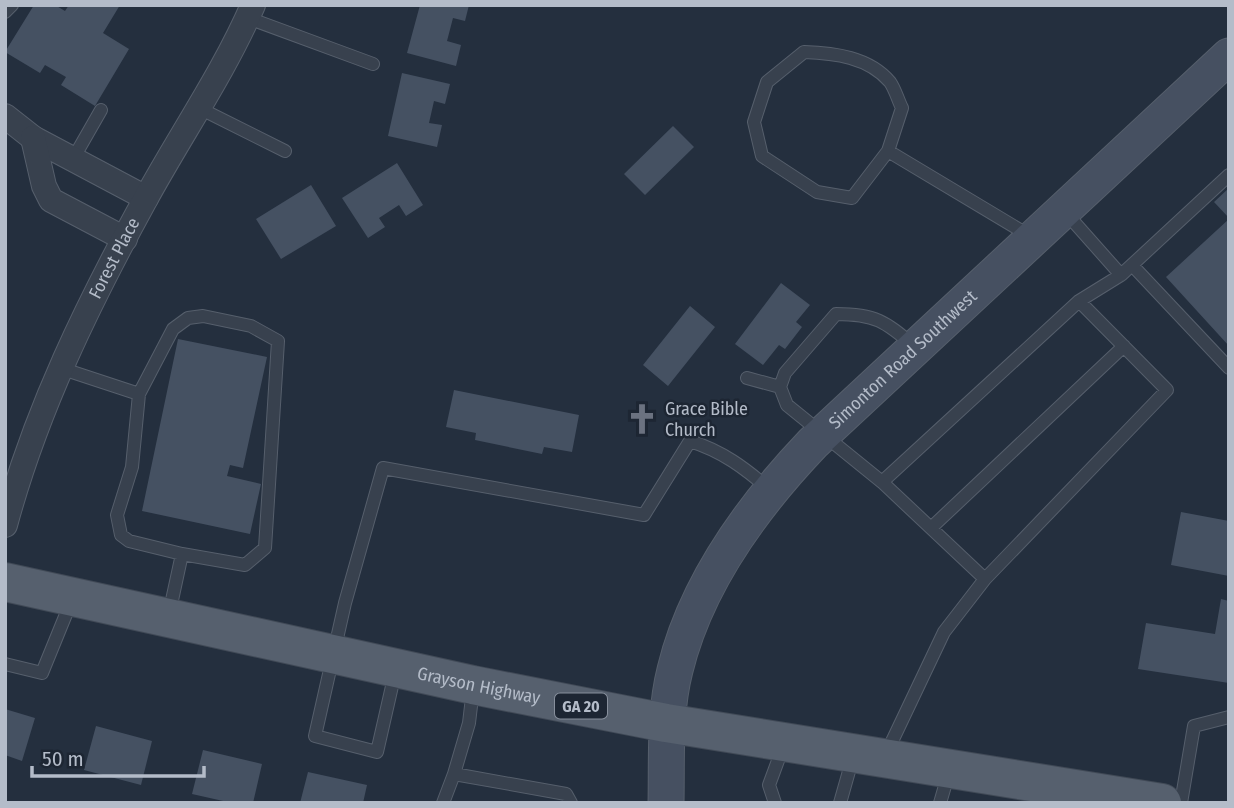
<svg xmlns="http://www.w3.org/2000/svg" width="1234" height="808" viewBox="0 0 1234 808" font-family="'Fira Sans Condensed',sans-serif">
<rect width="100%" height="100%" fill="#242f3e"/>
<path fill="#455162" d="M34,5H55L65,11L69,5H120L103,33L129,49L95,106L61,85L66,77L45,65L40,73L5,52Z
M420,5H469L465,21L453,18L447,41L461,45L456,66L407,53Z
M402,73L450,84L445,104L434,101L429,123L442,125L437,147L388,136Z
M673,126L694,147L645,195L624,174Z
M397,163L423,205L406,216L399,205L379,218L385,227L368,238L342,198Z
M311,185L336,226L281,259L256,219Z
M1229,188V218L1214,202Z
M1229,219V346L1166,277Z
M781,283L810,305L796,322L802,327L785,349L779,345L763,365L735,344Z
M690,306L715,327L668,386L643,365Z
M178,339L267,357L243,468L230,465L227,476L261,484L250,534L142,511Z
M454,390L579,415L572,452L544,447L542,454L475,440L476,433L446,427Z
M1181,512L1229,521V576L1171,565Z
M1221,599L1229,601V683L1138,669L1146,623L1215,634Z
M5,709L35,718L22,761L5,755Z
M96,726L152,741L141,785L84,770Z
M203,750L262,764L253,803H232L192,794Z
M308,772L367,785L363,803H300Z"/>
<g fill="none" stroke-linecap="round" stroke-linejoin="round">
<defs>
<path id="lane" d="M5,12L12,5
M248,18L373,64
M201,109L285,151
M888,151L902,108C898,100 895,89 890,82C869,57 834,53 804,52L767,82L754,122L762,156L817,192L852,198L888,151L1030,236
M73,159L101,110
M1066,213L1121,275L1229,175
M1132,265L1229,368
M914,346C885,321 875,314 836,314L785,373L780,387L787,405L882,482L1079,301L1121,275
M60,368L139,394L132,467L117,515L121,535L129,541L182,554L169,614
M747,378L780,387
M139,394L173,329L188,318L203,316L251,326L278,341L265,548L245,565L182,554
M882,482L985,579L944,632L886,754
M932,527L1124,346
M985,579L1167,390L1079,301
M5,664L42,673L71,602
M395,673L377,752L315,736L345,603L383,468L644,515L690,441C722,451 745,468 770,490
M473,689L469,723L454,774L566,794L571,803
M443,803L454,774
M775,803L769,785L783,747
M840,803L853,757
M940,803L949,772
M1181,803L1194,726L1229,717"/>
<g id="street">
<path d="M5,116L33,138L146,198"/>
<path d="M33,138L44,186L51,200L125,239"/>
<path id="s1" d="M5,525C36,410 88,304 145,200C181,134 223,74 253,5"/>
</g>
<g id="secondary">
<path id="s2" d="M666,803C667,758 664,713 675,670C696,583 752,507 813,443L1229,56"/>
</g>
<g id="primary">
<path id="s3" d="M5,582L473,685L666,723L1162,803"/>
</g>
</defs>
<use href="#lane" stroke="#565f6c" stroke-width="14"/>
<use href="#street" stroke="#565f6c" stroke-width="26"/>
<use href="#secondary" stroke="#565f6c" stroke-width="37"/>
<use href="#primary" stroke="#414a57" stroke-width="40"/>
<use href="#lane" stroke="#38414e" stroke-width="12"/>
<use href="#street" stroke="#38414e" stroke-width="24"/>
<use href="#secondary" stroke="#465061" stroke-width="35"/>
<use href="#primary" stroke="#56606e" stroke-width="38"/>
</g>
<defs>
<symbol id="church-bare" viewBox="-9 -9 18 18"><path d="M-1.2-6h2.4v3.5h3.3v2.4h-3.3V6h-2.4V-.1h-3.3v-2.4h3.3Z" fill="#6b7280" stroke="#1d2633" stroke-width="2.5" paint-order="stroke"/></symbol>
</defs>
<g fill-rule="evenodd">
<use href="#church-bare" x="620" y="397" width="44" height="44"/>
</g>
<g text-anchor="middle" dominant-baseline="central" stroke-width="5" stroke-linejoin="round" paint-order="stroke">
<rect fill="#1d2633" stroke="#878f9c" stroke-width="2" x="555" y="693.5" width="52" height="25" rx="5"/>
<g font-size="16" font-weight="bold" fill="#b4bcc9">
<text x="581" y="706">GA 20</text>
</g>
<g font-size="18" fill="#b4bcc9" stroke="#1d2633">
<text stroke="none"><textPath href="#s1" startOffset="289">Forest Place</textPath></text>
<text stroke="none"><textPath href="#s2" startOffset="525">Simonton Road Southwest</textPath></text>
<text stroke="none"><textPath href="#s3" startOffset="485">Grayson Highway</textPath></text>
</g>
<g font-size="18" fill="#b4bcc9" stroke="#1d2633" text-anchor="start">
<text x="665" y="409">Grace Bible<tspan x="665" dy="21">Church</tspan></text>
</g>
</g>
<rect width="1234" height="808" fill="none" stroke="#b4bcc9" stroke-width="14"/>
<path d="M32 766v10h172v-10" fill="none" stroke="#b4bcc9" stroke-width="3.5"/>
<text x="42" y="766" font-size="21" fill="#b4bcc9" stroke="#1d2633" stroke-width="5" paint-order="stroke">50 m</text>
</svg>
